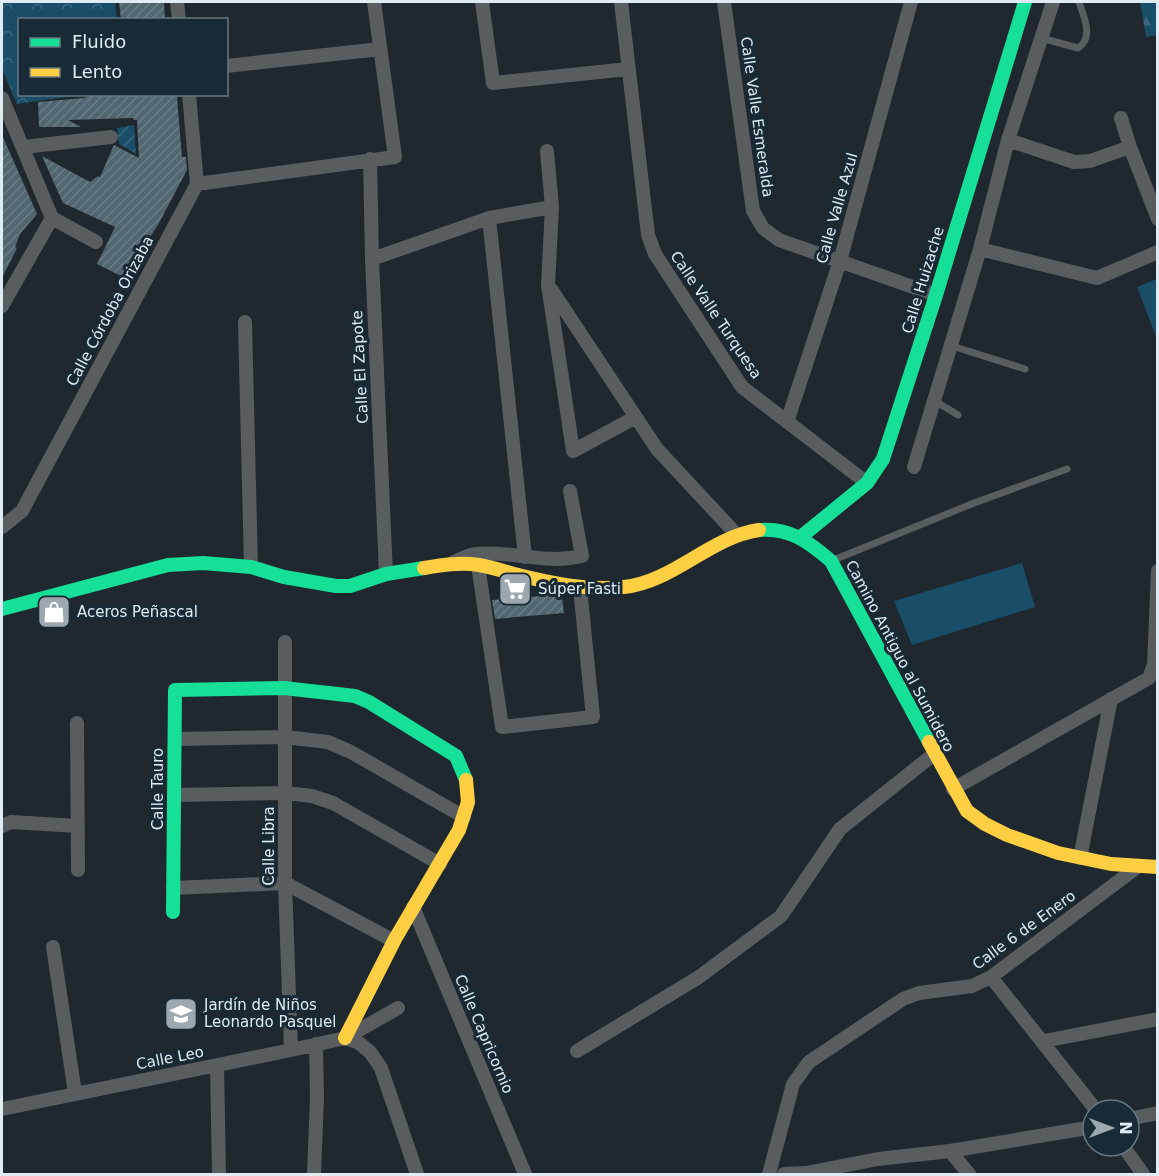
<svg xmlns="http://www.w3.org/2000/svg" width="1159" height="1176" viewBox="0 0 1159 1176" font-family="'DejaVu Sans',sans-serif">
<defs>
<pattern id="forest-firs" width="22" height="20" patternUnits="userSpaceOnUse" patternTransform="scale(1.5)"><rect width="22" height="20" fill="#194d68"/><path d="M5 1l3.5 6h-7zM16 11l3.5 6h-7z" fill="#3a677e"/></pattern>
<pattern id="park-crowns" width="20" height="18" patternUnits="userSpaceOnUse" patternTransform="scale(1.5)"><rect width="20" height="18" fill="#194d68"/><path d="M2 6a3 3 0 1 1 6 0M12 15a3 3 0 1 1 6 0" fill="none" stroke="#3a677e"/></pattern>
<pattern id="garden-furrows" width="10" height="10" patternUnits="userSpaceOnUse" patternTransform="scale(1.5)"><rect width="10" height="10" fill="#194d68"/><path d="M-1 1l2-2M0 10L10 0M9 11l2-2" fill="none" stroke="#3a677e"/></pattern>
<pattern id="building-hatch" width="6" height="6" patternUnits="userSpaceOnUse" patternTransform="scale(1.5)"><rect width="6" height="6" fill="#526671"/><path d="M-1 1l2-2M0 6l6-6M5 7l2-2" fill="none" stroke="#6b7c86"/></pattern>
</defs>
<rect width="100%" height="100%" fill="#1e282e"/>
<path fill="url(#forest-firs)" d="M1140,2H1157V35L1146,37Z"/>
<path fill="url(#park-crowns)" d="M2,2H115L117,19L20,20V94L78,95L17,104L2,69Z"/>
<path fill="url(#garden-furrows)" d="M134,125L136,154L119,144L117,128Z"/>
<path fill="#194d68" d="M1157,279L1158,339H1157L1137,287Z
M1022,563L1035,607L912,645L894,601Z"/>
<path fill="url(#building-hatch)" d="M119,2H164L165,20H121Z
M94,94H175L177,97L182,157H186L187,170L159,223L145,245L129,280L97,264L115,227L63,203L42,156L90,182L98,176L100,177L114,145L139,158L137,120H134L133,118L68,120L81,127H39L38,102L84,98Z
M2,135L37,214L20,234L15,247L17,248L2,278Z
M553,595L562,597L564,613L495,619L492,600Z"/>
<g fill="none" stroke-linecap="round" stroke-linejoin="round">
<path stroke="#585d60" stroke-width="7" d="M1041,38L1078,48C1094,38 1084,17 1079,2
M952,346L1025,369
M935,401L958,415
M831,561L974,503L1067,469"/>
<path stroke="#585d60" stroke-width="14" d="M177,2L179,20
M482,2L493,83L628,69
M621,2L648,235L655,254L742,387L867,483
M724,2L753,211L763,228L779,240L936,295
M226,66L380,49
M2,98L52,218L96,242
M1121,118L1130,147L1158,219
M1008,140L1074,162L1090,161L1130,147
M24,147L111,137
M547,151L552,207L548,285L573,451L636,417
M370,159L372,259L386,574
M197,184L395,157L374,2
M489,218L525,557
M980,249L1097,278L1158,252
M372,259L489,218L552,207
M551,289L657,449L737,535
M2,306L52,218
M245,322L251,567
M787,422L840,261L911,2
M914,467L980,249L1008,140L1053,2
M2,527L22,511L197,184L189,94
M454,562C461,559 468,555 476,554C512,550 545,565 582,556L570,491
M478,565L502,727L593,717L580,588
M285,642V883L291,1050
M77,723L78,870
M175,739L285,737L328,742L351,752L464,817
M953,789L1149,678L1154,664L1158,571
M174,795L286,793L312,796L333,803L440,864
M2,826L11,822L78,826
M1080,858L1111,699
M173,888L285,883L394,941
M413,907L525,1174
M53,947L75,1093
M991,977L1096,1110
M345,1038L359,1043L370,1052L381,1068L417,1174
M1044,1041L1158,1019
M577,1051L699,977L781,916L840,829L934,754
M217,1065L219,1174
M2,1109L291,1050L345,1038L398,1008
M1129,1119L1158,1113
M1123,1146L1143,1174
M950,1151L969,1174
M314,1174L317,1097L316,1044
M769,1174L793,1084L809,1062L903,999L919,993L972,986L991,977L1136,868
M784,1174L806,1173L878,1159L950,1151L1093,1127"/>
<path stroke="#16e098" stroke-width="14" d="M759,530C789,527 809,542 831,561L929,742
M802,536L867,483L883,459L936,295L1025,2
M2,609L168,565L203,563L251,567L284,577L336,586H350L386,574L424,568
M173,912L175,690L284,688L355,696L369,702L456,756L466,780"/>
<path stroke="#ffcf43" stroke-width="14" d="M424,568C442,565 460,562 479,565C491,567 503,571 514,574C550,583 587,591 624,587C673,582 710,537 759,530
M929,742L967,811L985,824L1007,835L1058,853L1111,864L1158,867
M345,1038L395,939L459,830L468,802L466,780"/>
</g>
<defs>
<symbol id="supermarket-square" viewBox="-11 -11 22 22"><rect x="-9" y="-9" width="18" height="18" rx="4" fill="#9ca7af" stroke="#172a35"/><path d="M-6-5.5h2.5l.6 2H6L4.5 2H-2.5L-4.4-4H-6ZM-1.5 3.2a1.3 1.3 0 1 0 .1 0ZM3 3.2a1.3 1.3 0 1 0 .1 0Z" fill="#fff"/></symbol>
<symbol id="shop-square" viewBox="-11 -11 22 22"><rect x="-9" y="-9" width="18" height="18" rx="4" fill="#9ca7af" stroke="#172a35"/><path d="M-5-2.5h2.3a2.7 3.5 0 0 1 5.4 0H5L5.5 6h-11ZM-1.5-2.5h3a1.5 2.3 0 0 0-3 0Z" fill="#fff"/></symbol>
<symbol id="school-square" viewBox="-11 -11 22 22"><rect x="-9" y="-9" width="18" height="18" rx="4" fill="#9ca7af" stroke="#172a35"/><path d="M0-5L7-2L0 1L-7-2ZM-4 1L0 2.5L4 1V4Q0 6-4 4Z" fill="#fff"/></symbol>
</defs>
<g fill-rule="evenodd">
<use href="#supermarket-square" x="496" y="570" width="38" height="38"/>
<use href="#shop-square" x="35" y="593" width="38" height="38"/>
<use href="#school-square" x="162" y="995" width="38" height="38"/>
</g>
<g text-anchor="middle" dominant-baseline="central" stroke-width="6" stroke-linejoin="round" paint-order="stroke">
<g font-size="15" fill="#e0ecf4" stroke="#172a35">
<text transform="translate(757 117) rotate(82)">Calle Valle Esmeralda</text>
<text transform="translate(837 208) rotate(-74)">Calle Valle Azul</text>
<text transform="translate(923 280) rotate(-73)">Calle Huizache</text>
<text transform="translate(110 311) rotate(-62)">Calle Córdoba Orizaba</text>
<text transform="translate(716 315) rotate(56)">Calle Valle Turquesa</text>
<text transform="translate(360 367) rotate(-93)">Calle El Zapote</text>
<text transform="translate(900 656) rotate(62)">Camino Antiguo al Sumidero</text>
<text transform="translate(158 789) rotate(-90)">Calle Tauro</text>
<text transform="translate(269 846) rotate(-90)">Calle Libra</text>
<text transform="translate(1024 930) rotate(-36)">Calle 6 de Enero</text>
<text transform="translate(484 1034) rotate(67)">Calle Capricornio</text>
<text transform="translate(170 1058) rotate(-11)">Calle Leo</text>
</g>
<g font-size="15" fill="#e0ecf4" stroke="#172a35" text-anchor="start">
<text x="538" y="589">Súper Fasti</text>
<text x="77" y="612">Aceros Peñascal</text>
<text x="204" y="1005">Jardín de Niños<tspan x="204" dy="17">Leonardo Pasquel</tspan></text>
</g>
</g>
<rect width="1159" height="1176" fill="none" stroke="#e0ecf4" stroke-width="6"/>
<rect x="18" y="18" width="210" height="78" fill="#172a35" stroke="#677881" stroke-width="1.5"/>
<rect x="30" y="38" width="30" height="9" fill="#16e098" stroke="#677881" stroke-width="1.5"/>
<text x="72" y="48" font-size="18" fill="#e0ecf4">Fluido</text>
<rect x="30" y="68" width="30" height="9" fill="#ffcf43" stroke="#677881" stroke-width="1.5"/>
<text x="72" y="78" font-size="18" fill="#e0ecf4">Lento</text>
<g transform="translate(1111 1128) rotate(90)"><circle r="28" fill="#172a35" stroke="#677881" stroke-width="1.5"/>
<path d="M0-4.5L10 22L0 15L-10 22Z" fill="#9ca7af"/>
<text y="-9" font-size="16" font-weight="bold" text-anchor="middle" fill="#e0ecf4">N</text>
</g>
</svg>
